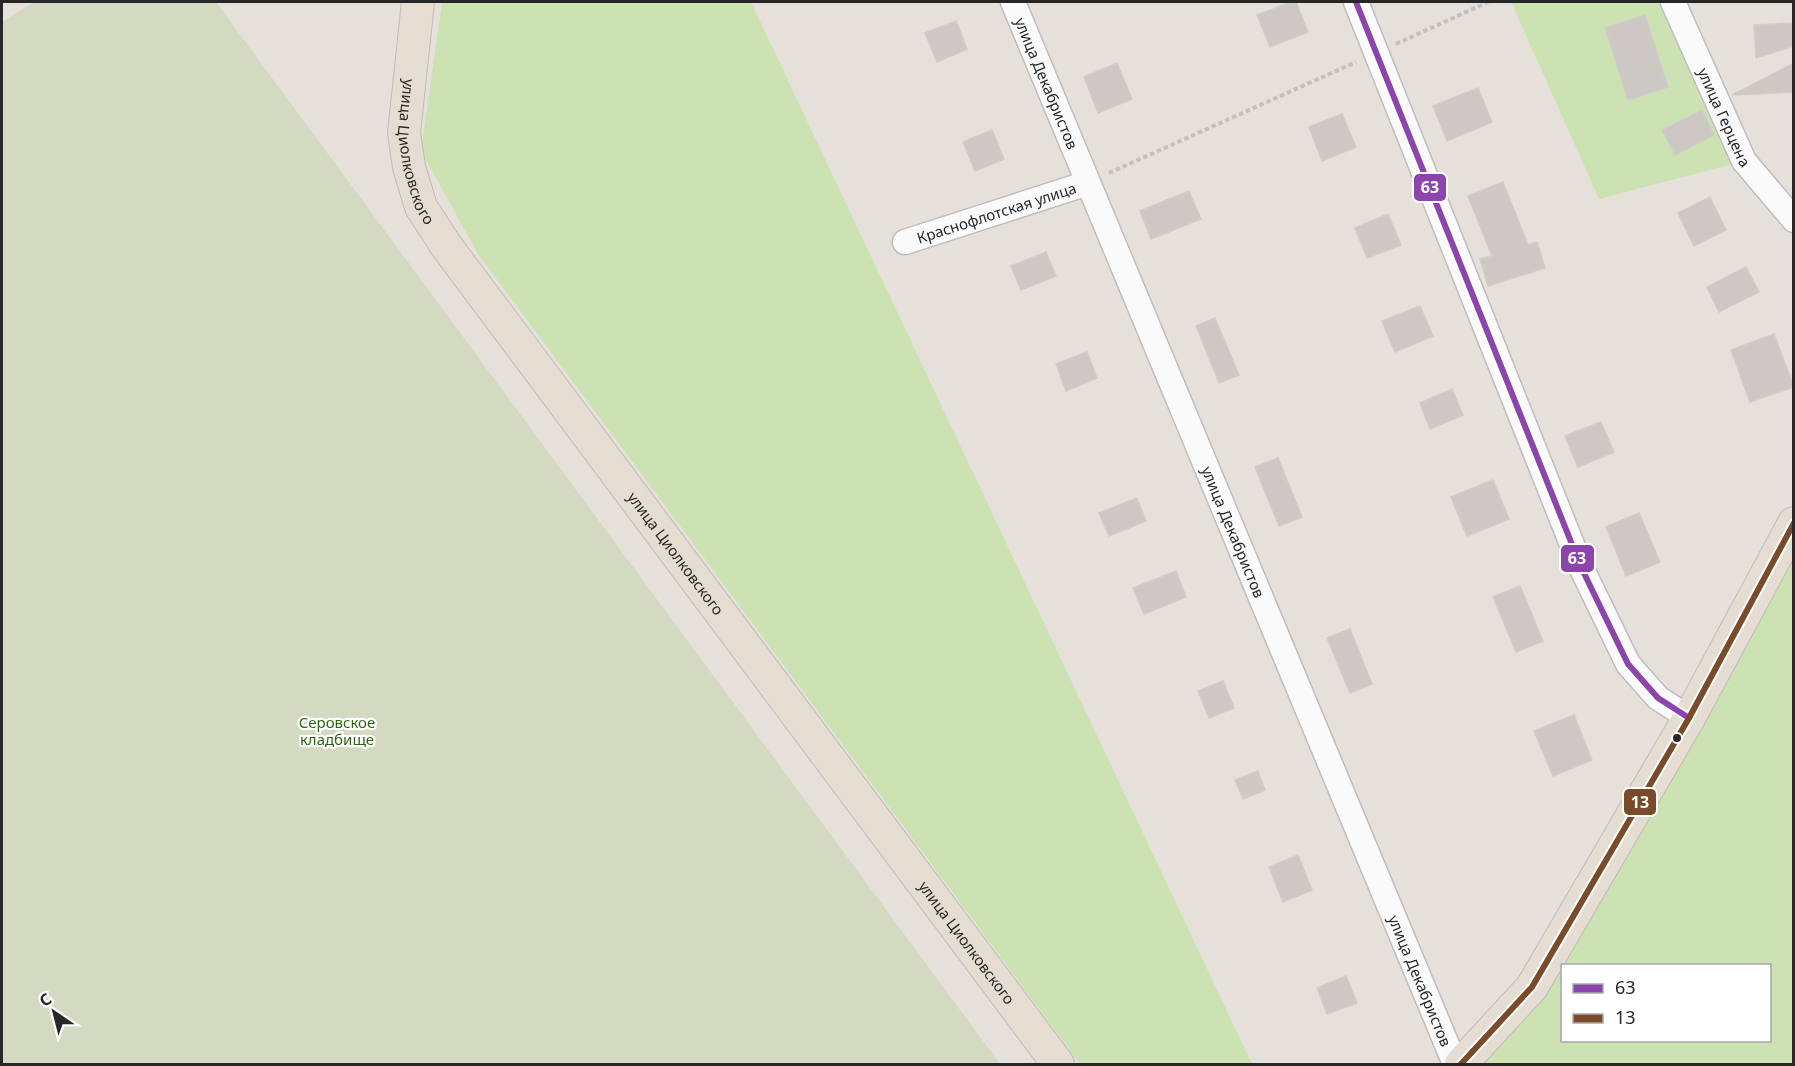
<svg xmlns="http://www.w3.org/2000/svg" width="1795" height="1066" viewBox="0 0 1795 1066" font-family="'Noto Sans',sans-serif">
<rect width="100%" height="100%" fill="#e6e0db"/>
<path fill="#cde2b2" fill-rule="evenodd" d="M442,2H751L1252,1064H1080L478,254L421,151Z
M1511,2H1673L1744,161L1599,199Z
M1793,523V1064H1461L1532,987ZM1562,966H1770V1040H1562Z"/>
<path fill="#d4dac2" d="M34,2H216L1000,1064H2V22Z"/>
<path fill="#ccc9c5" stroke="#d1ccc8" stroke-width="1.5" d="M1291,2H1296L1308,32L1270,47L1257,15Z
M1645,15L1668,87L1628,100L1605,28Z
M956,21L967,49L937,62L925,33Z
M1794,23V46L1756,58L1754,25Z
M1117,63L1132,99L1098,113L1084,77Z
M1794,63V92L1732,95Z
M1478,88L1492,122L1447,141L1433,106Z
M1702,110L1714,135L1675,155L1662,130Z
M1342,114L1356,147L1322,161L1309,127Z
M992,130L1004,159L975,171L963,142Z
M1503,182L1528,245L1537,242L1545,268L1488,286L1480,259L1492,256L1468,196Z
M1189,191L1201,219L1151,239L1140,211Z
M1710,197L1726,230L1694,246L1678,213Z
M1388,214L1401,245L1367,258L1355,228Z
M1046,252L1056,276L1021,290L1011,266Z
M1746,267L1759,292L1719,312L1707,287Z
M1420,306L1433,336L1395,352L1382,321Z
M1215,318L1239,375L1219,383L1196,326Z
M1774,334L1794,387L1750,402L1731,350Z
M1087,352L1097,378L1066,391L1056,364Z
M1452,389L1463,415L1430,429L1420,403Z
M1601,422L1614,452L1578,467L1565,436Z
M1278,458L1302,517L1279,526L1255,467Z
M1493,480L1509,519L1467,536L1451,497Z
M1137,498L1146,521L1109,536L1099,513Z
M1639,513L1660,562L1626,576L1606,527Z
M1176,571L1186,597L1144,614L1133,588Z
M1520,586L1543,641L1516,652L1493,597Z
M1350,629L1372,684L1350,693L1327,638Z
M1223,681L1234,708L1209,718L1198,691Z
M1574,715L1592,760L1553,776L1534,731Z
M1258,771L1265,790L1243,799L1235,780Z
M1298,855L1312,890L1283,902L1269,867Z
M1346,976L1357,1003L1327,1014L1317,988Z"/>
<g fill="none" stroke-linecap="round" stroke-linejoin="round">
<defs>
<g id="minor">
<path id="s1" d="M1013,2L1455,1064"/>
<path d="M1356,2L1581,567L1628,664L1658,698L1689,718"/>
<path id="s2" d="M1673,2L1744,161L1794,220"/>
<path id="s3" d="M905,242L1088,183"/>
</g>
<g id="major">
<path id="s4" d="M418,2L404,133L409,167L421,207L447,247L1058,1064"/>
<path d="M1461,1064L1532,987L1689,718L1794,523"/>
</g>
</defs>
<use href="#minor" stroke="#bfbdbd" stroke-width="27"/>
<use href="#major" stroke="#bfbcbb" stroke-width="34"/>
<path stroke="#c2c1c0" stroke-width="4" stroke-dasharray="4.5 3" stroke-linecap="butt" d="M1396,44L1488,2
M1109,173L1356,62"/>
<use href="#minor" stroke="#fbfafa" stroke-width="24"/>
<use href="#major" stroke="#e5ddd1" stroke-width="32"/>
<defs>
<path id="bus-1" d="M1356,2L1581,567L1628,664L1658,698L1689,718"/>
<path id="bus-2" d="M1461,1064L1532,987L1689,718L1794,523"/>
</defs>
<use href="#bus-1" stroke="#fff" stroke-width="10"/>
<use href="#bus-2" stroke="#fff" stroke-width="10"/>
<use href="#bus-1" stroke="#8e44ad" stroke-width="6"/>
<use href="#bus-2" stroke="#7a4b2a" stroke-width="6"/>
</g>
<circle fill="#272727" stroke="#fff" stroke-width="2" cx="1677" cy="738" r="5"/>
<g text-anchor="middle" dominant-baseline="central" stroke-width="4.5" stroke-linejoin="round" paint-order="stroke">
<g font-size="15" fill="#272727" stroke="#fff">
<text stroke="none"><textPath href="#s1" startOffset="88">улица Декабристов</textPath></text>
<text stroke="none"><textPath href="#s2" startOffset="126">улица Герцена</textPath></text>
<text stroke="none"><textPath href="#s4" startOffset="152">улица Циолковского</textPath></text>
<text stroke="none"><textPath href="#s3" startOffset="96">Краснофлотская улица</textPath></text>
<text stroke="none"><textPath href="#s1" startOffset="574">улица Декабристов</textPath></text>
<text stroke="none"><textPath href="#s4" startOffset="638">улица Циолковского</textPath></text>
<text stroke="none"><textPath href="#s4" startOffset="1124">улица Циолковского</textPath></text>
<text stroke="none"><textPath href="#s1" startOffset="1060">улица Декабристов</textPath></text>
</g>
<g font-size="15" fill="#306417" stroke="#fff">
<text x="337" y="722">Серовское<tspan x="337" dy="17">кладбище</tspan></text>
</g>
</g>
<g stroke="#fff" stroke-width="2">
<rect x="1413" y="173" width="34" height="29" rx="6" fill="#8e44ad"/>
<rect x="1560" y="544" width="35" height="29" rx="6" fill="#8e44ad"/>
<rect x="1623" y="788" width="34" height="28" rx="6" fill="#7a4b2a"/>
</g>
<g font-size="16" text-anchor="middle" font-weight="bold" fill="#fff">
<text x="1430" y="193">63</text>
<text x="1577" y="564">63</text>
<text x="1640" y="808">13</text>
</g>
<rect width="1795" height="1066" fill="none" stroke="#272727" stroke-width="6"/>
<rect x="1561" y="964" width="210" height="78" fill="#ffffff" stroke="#a9a9a9" stroke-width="1.5"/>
<rect x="1573" y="984" width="30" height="9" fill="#8e44ad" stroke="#a9a9a9" stroke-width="1.5"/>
<text x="1615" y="994" font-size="18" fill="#272727">63</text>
<rect x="1573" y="1014" width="30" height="9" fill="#7a4b2a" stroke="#a9a9a9" stroke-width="1.5"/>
<text x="1615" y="1024" font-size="18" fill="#272727">13</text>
<g transform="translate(54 1012) rotate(325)" stroke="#ffffff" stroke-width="4.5" paint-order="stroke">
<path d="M0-4.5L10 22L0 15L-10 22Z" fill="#272727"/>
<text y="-9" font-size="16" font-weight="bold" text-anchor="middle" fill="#272727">С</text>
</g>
</svg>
